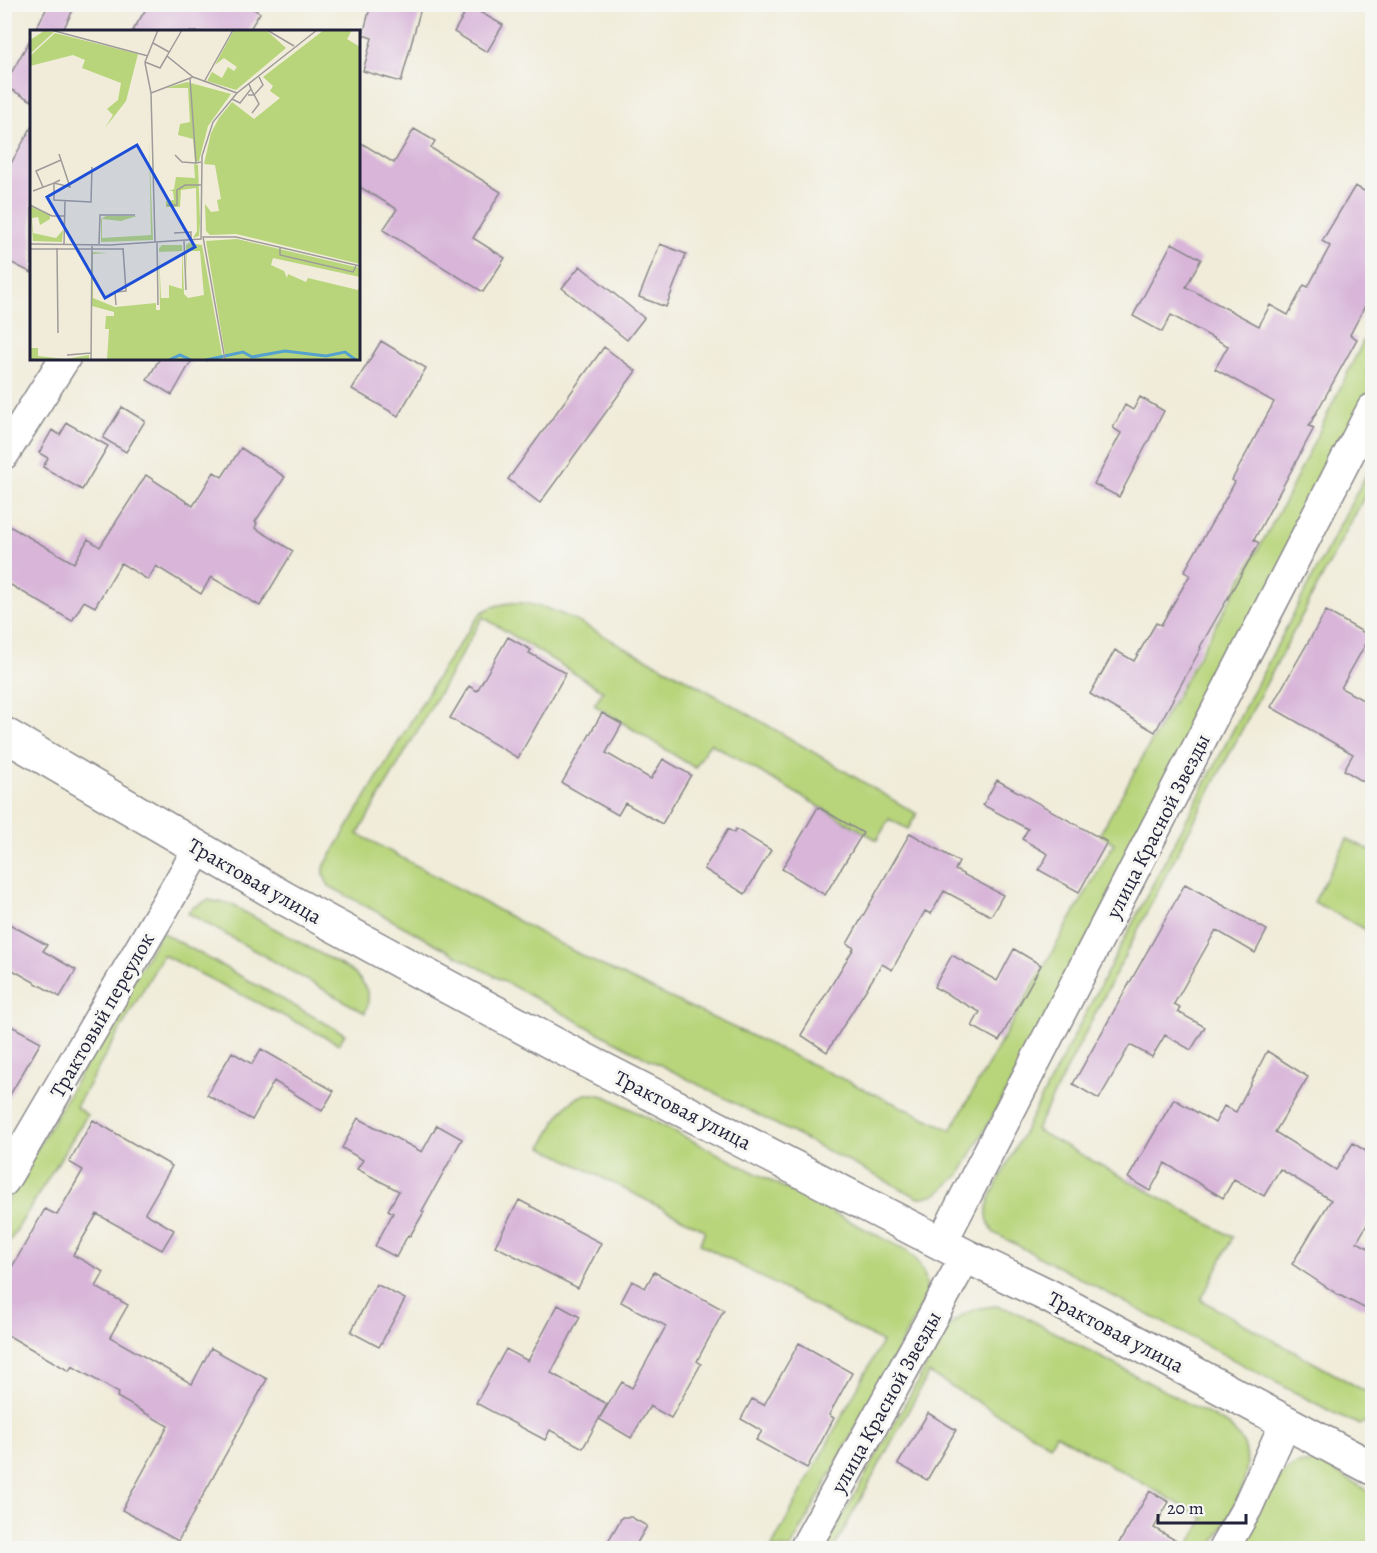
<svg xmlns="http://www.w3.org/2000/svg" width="1377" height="1553" viewBox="0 0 1377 1553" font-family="Alegreya,serif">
<rect width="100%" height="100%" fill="#f6f6f2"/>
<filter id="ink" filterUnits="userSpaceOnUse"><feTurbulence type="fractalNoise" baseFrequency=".0167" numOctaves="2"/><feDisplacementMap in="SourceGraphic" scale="12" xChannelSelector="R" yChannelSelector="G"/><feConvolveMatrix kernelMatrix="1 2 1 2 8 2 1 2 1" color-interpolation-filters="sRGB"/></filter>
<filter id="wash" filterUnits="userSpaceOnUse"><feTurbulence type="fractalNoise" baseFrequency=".008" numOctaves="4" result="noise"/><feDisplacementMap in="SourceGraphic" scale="24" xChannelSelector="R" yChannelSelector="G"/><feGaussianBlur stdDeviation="1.35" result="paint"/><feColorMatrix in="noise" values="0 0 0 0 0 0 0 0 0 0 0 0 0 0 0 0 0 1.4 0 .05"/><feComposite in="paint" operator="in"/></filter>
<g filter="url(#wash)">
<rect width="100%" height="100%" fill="#f0ecd9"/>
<path fill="#b8d57b" stroke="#6d7c5b" stroke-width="1.5" d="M1372,323V388L1257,619L1032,1045L960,1174L937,1194L919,1198L610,1039L329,886C325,879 322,874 325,865L444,666L481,613C495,604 512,601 529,604C563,610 594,631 624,647C725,697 820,757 917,814L908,829L889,819L877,840L710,743L695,768L594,705L603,691L483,617L358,834L588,959L951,1130L1114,843L1100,834L1286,499Z
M1372,463V482L1169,869L1036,1130L1233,1237L1201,1300L1372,1395V1417L1360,1425L1332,1412L994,1233C979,1211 990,1198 1001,1176Z
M1347,839L1372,851V933L1314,902Z
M208,900L230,904L352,971C365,983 373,996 365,1013L188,913L193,907Z
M161,932L345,1034L339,1044L163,955L76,1107L87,1115L5,1249V1205Z
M586,1094H596L607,1097L906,1250C921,1263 929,1277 926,1297L791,1548H771L882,1342L700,1244L705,1230L542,1147C553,1127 562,1101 586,1094Z
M996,1306L1012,1310L1229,1425C1234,1432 1243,1440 1245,1448C1254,1483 1226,1519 1211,1548H1187L1204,1518L1056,1434L1050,1445L929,1373L834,1548H825L947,1329C962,1312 973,1308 996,1306Z
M1312,1462L1327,1467L1372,1493V1548H1239C1251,1526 1272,1473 1298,1464C1302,1463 1307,1463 1312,1462Z"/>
<g id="blocks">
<path fill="#d8b5d9" d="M49,4H76L62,32H34Z
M149,4H246L260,13L248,32H132Z
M371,4H422L401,82L363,71L372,38L363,35Z
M469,6L503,25L487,52L454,32Z
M32,36V101L4,86Z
M32,126V273L4,259V176Z
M414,129L435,141L431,148L501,192L473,238L505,258L483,292L383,230L397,209L358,186V141L394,163Z
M1355,186L1372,195V292L1350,335L1357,339L1309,426L1314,428L1254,540L1259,543L1200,647L1201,648L1155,732L1090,694L1115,650L1134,661L1156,623L1161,625L1190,575L1184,572L1235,482L1232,480L1274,402L1215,369L1228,346L1171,315L1162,332L1133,316L1172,243L1201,259L1186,287L1259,326L1270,305L1288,315L1304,285L1308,287L1330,246L1322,241Z
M660,244L686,254L666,307L639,297Z
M580,266L644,318L627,340L562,288Z
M381,341L426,368L398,416L352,389Z
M604,347L636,371L540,503L508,479Z
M160,358H193L172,395L147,380Z
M1140,397L1164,411L1119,497L1094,484L1121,433L1113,428L1125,405L1133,410Z
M122,407L145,421L126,452L103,438Z
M67,423L108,446L82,490L43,467L48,458L39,453L52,430L60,435Z
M241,448L285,477L255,522L257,523L255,528L293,551L260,606L211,577L201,594L156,566L148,580L121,563L95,607L84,601L72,621L4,581V523L74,563L88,539L100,547L146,475L193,506L214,472L222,477Z
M1326,611L1370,636L1341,688L1372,705V787L1344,770L1353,754L1271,707Z
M508,637L531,650L529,653L566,673L518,758L450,718L469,686L477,691Z
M602,713L622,724L606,753L651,779L663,759L691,775L662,824L625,803L618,815L562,783Z
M997,780L1107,842L1079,892L1039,870L1048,854L1022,839L1028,829L983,805Z
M818,807L863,833L825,895L782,869Z
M728,829L734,833L736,829L771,850L745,894L704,869Z
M910,833L959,862L955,870L1003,895L991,916L944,891L931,914L925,911L892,970L882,964L827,1052L801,1035L854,948L847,944Z
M1185,884L1267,930L1255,953L1216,930L1174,1004L1180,1007L1178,1012L1205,1027L1191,1050L1165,1035L1152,1057L1130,1045L1099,1099L1073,1084Z
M4,921L47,945L43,951L76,970L60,997L4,965Z
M1014,949L1041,965L999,1041L972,1026L980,1012L934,987L952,955L997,981Z
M4,1022L41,1042L4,1105Z
M261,1049L334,1091L322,1111L274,1081L252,1120L207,1095L232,1052L252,1064Z
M1267,1051L1308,1077L1275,1132L1336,1170L1353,1143L1372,1155V1216L1357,1242L1372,1250V1312L1337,1294L1292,1264L1331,1200L1280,1169L1264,1196L1234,1179L1223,1198L1165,1163L1150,1191L1128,1178L1174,1099L1215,1123L1224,1106L1236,1112Z
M358,1118L422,1152L437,1125L462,1139L422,1211L424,1212L410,1236L408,1235L396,1257L375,1246L393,1213L388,1210L399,1191L357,1169L363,1160L342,1148Z
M93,1120L172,1166L145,1213L174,1230L162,1250L97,1214L73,1255L104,1272L96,1287L128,1305L110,1337L192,1384L211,1348L267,1379L178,1541L122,1510L168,1426L117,1397L119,1393L72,1366L69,1371L4,1333V1262L12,1267L45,1209L57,1215L83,1170L69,1162Z
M519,1200L601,1243L578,1288L495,1246Z
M654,1272L724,1310L697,1361L701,1364L671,1418L650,1406L631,1438L599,1419L622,1382L632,1388L666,1326L621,1302L632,1281L645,1288Z
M376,1284L405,1299L379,1347L351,1332Z
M558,1305L580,1317L551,1373L607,1404L583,1448L550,1430L545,1440L476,1403L506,1349L528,1361Z
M799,1343L852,1373L829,1415L834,1418L807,1468L756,1440L762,1431L741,1419L752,1399L764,1405Z
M928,1413L956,1430L927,1480L898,1464Z
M1150,1491L1169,1502L1154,1528L1189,1548H1116Z
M622,1517H631L647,1526L634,1548H604Z"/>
</g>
</g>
<g filter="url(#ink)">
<use href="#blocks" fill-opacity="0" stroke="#89878a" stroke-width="1.5"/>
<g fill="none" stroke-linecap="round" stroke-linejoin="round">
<defs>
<path id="street" d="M4,454L65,358
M4,1181L199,848
M942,1242L1372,409
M805,1548L966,1256
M1224,1548L1247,1508L1286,1421"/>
<path id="highway" d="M4,734L284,898L405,964L562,1048L966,1256L1047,1295L1372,1468"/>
</defs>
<use href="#street" stroke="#89878a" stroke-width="33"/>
<use href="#highway" stroke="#89878a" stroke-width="36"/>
<use href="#street" stroke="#fff" stroke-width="30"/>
<use href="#highway" stroke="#fff" stroke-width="33"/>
</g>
</g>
<g text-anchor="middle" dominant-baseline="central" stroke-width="6" stroke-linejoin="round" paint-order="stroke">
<g font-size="21" fill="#22223b" stroke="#f6f6f2">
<text transform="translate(1158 826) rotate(-63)">улица Красной Звезды</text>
<text transform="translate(255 881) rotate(30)">Трактовая улица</text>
<text transform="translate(102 1015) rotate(-60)">Трактовый переулок</text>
<text transform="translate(683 1110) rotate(27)">Трактовая улица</text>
<text transform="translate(1116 1332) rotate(28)">Трактовая улица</text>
<text transform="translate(886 1402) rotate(-61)">улица Красной Звезды</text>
</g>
</g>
<g transform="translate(30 30)">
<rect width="330" height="330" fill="#f0ecd9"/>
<path d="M204,0H236L256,18L206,60L177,51L182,42L192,48L198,37L204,41L207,37L194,28L185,35ZM294,0H322L317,9L330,17V234L206,204L180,205L176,201L175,174L181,182L189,181L187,170L191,169L185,135L174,134L181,103L189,88L202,72L224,89L250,68L240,61L243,56L233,47ZM14,1L24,2L0,24V10ZM25,3L108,24L96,71L75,98L83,85L77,79L88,70L91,53L52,38L55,30L43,25L0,36V26ZM157,52L201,64L178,96L169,131L165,132L163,109L148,105L150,94L160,92L158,58H136ZM119,110L123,210L71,212V189L76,186H107L91,191L72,189V208L121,205ZM164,134L168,135L170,192L169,206L163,208L167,201L166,158L151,160L150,177H136V171L144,170L143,161H139L144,159L146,147L165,148ZM0,176L20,185V189L10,195L8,187L2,188L3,203L26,208L33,200L32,212L3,211ZM207,209L330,238V247L243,228L241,235L254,241L257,248L258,244L276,252L278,248L328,260L330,253V330H196L176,211ZM159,213L172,215L193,330H77L79,299H75L76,286H84V282L62,276V222L78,223L63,224V268L85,277L126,273V280H130L129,218L132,215H152L154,264L158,268L174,265L170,221H157V246L156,215ZM152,221V259L139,255V268H131L129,222ZM0,318H8V326L36,329L59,325V330H0Z" fill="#b8d57b" fill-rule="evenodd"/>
<path fill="none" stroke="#56a2ce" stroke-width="3" d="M139,330L150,325L161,330M176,330L213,322L222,327L255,321L296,326L315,322L326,330"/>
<path fill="none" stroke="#9e9b9a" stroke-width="1.5" d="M21,0L118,26M128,0L115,32L130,38L137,26M152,0L137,26L163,47L207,63M237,0L264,16M123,13L139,22M115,33L121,63M160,49L166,133L171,132M174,52L203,0M221,59L229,74L222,83M218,65H224L233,55L229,47M202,69L210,73L221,59L219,54M29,124L40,157L24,153L30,150M145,125L152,132L166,133M13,157L6,141L31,130M3,161L24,153V170L61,172L62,137M0,175L22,186H35M137,175H147V160L155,155H171M144,203L161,202V210M154,211L156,260M125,212L121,63L163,47M127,213L128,275M0,214L80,215L171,209L172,126L183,92L207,63L287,0M34,214L35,171M69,214L70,185H105M27,218L28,303M250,218V225L323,242L326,236M0,219H93M86,275L85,262L96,261L93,218M37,325L61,323M61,330L62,216M195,330L173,207H206L330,236"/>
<path fill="#1d4ed8" fill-opacity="0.15" stroke="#1d4ed8" stroke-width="3" d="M107,115L165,217L75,268L17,167Z"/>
<rect width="330" height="330" fill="none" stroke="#22223b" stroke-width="3"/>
</g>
<rect width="1377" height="1553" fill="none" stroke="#f6f6f2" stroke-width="24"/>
<path d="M1158 1514v9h88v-9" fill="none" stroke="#22223b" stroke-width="3"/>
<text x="1167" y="1514" font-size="18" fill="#22223b" stroke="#f6f6f2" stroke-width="4.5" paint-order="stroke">20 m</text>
</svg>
